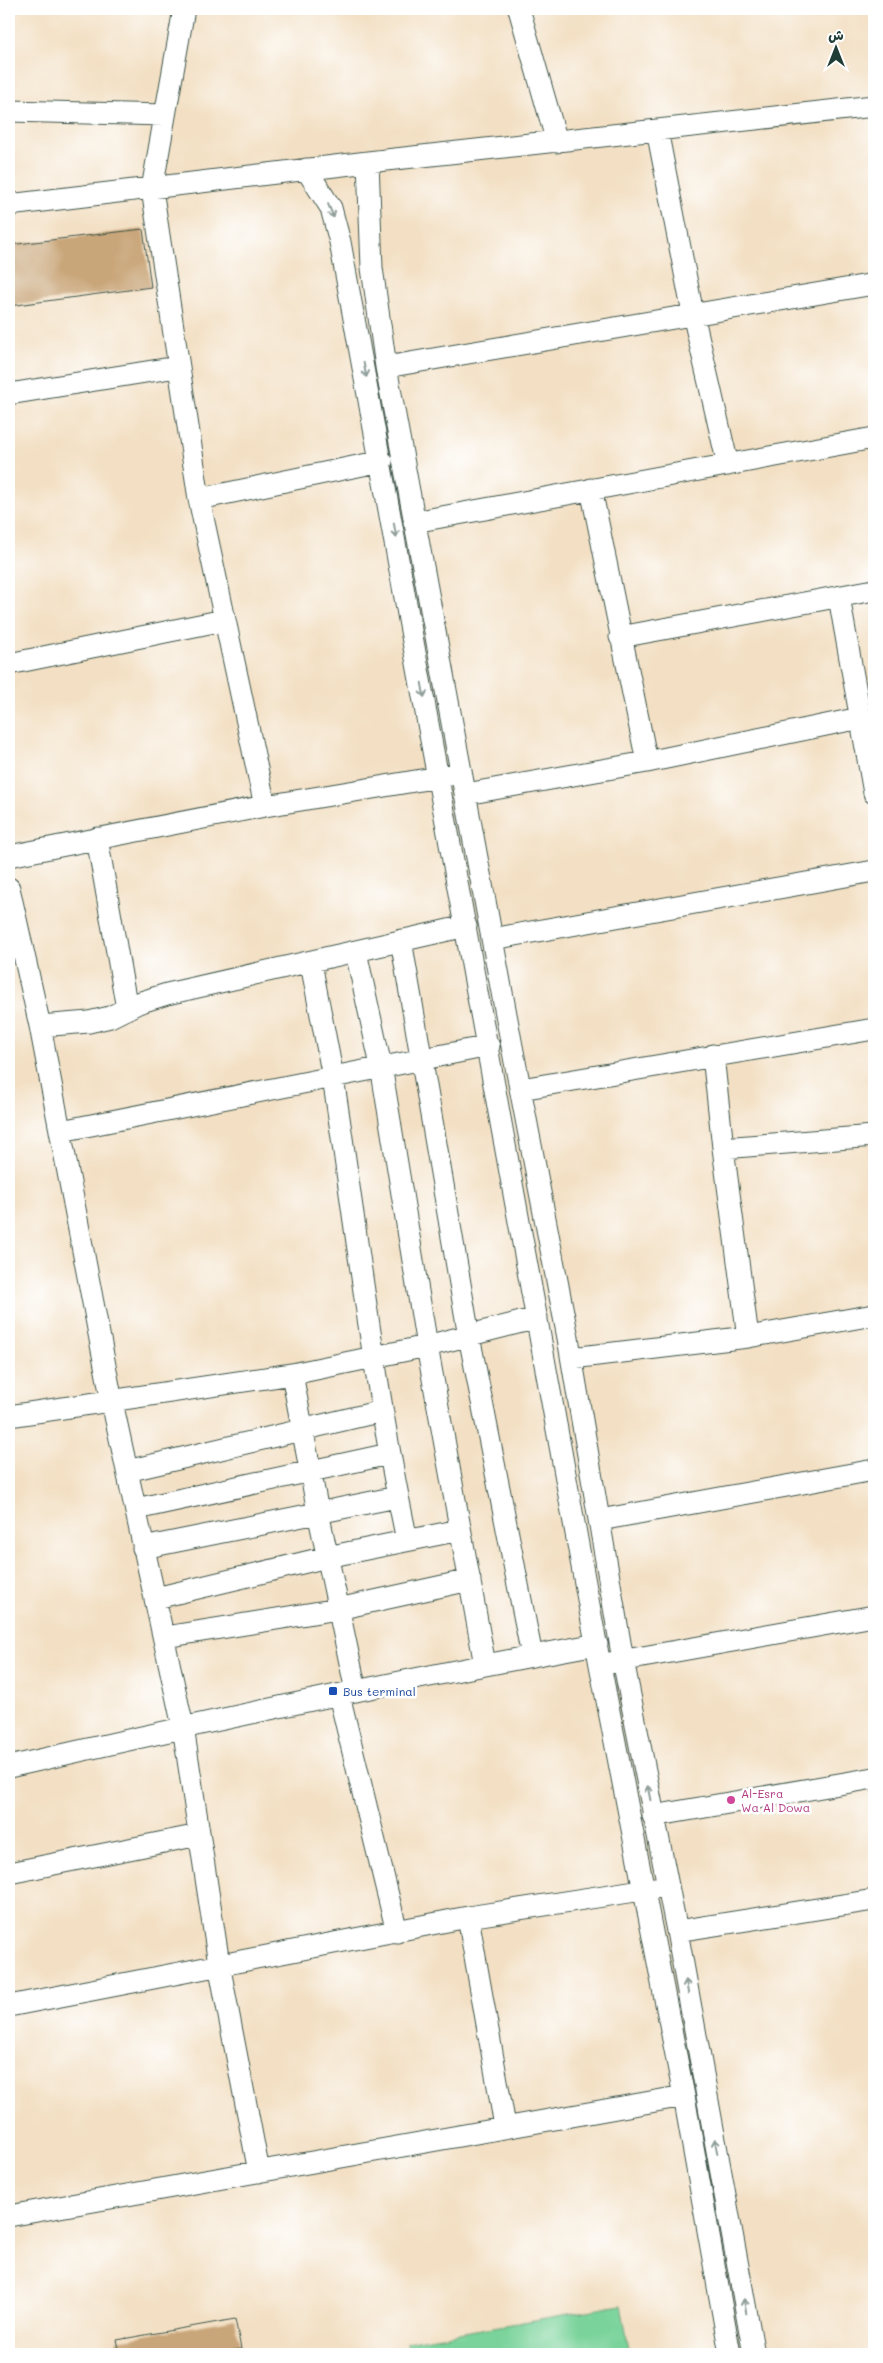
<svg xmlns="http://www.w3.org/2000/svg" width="883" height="2363" viewBox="0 0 883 2363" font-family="Mali,'Playpen Sans Arabic',sans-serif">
<rect width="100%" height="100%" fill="#fff"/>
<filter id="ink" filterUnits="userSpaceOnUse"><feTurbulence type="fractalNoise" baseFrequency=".02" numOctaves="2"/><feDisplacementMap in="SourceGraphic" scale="10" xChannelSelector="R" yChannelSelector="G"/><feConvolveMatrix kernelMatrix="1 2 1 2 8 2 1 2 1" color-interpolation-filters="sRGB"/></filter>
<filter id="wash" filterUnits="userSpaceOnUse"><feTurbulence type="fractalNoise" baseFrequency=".0096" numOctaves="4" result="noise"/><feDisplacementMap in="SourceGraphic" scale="20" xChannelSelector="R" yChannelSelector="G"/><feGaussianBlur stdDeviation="1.12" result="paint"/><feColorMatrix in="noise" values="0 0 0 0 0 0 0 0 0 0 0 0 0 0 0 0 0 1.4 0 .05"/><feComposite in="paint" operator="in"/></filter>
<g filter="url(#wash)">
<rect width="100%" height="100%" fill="#f3e0c4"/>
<path fill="#79d39a" stroke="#4c8867" d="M621,2305L630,2354H408L406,2342Z"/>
<g id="blocks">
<path fill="#c9a679" d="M143,229L151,287L9,306V245Z
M235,2319L241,2349L209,2354H120L117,2340Z"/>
</g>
</g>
<g filter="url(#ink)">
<use href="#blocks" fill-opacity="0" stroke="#3f554a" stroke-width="1"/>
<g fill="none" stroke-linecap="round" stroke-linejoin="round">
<defs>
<path id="minor" d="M184,9L152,189L199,499L265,806
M519,9L557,142
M9,111L165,115
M657,130L693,314L728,465
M368,162L372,268L386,367L511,1041L568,1338L623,1660L677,1931L754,2354
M306,169L331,208L340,242L600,1665L684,2096L730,2354
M9,205L368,162L874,106
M386,367L874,284
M9,394L177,367
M591,489L647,762
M199,499L382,461
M414,522L874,438
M839,597L874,793
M620,637L874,590
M9,664L224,620
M466,794L647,762L860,718
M97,838L127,1009
M9,856L265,806L451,775
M9,888L40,1026L112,1402L183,1727L219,1964L259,2172
M492,939L874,871
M401,940L469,1336L532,1656
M356,952L381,1066L427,1346L485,1665
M311,963C318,1001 326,1039 333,1078C357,1232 374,1387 407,1540
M40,1026L89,1022L110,1017L138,1003L167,994L466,926
M713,1055L723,1148L748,1337
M521,1089L874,1029
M61,1131L489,1046
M723,1148L874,1136
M572,1358L748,1337L874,1315
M292,1374L318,1512L356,1691
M9,1416L292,1374L427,1346L537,1318
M127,1471L382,1411
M136,1509L389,1454
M600,1520L874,1470
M143,1548L397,1497
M156,1598L327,1557L460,1530
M165,1637L338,1609L470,1580
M609,1663L874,1616
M339,1695L397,1932
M9,1767C204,1722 400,1680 597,1644
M653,1816L874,1778
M9,1873L199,1835
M468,1917L505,2126
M677,1931L874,1900
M9,2006L468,1917L655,1888
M9,2216L684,2096"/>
</defs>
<use href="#minor" stroke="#3f554a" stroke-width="23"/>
<use href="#minor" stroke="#fff" stroke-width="21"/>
</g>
<defs><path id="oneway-shaft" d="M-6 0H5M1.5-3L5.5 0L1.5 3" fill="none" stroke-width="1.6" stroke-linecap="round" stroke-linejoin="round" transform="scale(1.25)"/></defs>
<g stroke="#8f9e9a">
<use href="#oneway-shaft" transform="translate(331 211) rotate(67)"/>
<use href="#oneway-shaft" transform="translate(365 370) rotate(79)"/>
<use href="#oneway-shaft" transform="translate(395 530) rotate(80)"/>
<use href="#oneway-shaft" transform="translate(423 690) rotate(80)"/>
<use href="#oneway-shaft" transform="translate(649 1793) rotate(-101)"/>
<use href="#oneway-shaft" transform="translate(687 1987) rotate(-100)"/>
<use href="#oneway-shaft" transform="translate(716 2146) rotate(-100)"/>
<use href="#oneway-shaft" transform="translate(745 2306) rotate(-100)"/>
</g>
</g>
<rect fill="#1a4fb4" stroke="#fff" stroke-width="2" x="328" y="1686" width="10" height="10" rx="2.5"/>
<circle fill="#d1479c" stroke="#fff" stroke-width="2" cx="731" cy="1800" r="5"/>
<g text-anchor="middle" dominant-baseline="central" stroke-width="5" stroke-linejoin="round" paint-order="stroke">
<g font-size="12" fill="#164399" stroke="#fff" text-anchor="start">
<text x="343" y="1691">Bus terminal</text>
</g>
<g font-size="12" fill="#b23c85" stroke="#fff" text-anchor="start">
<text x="741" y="1793">Al-Esra<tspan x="741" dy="14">Wa Al Dowa</tspan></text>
</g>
</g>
<rect width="883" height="2363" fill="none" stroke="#fff" stroke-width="30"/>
<g transform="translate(836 48)" stroke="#ffffff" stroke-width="4" paint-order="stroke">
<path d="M0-4L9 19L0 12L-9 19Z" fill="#1f3d34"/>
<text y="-8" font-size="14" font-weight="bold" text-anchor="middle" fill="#1f3d34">ش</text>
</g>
</svg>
